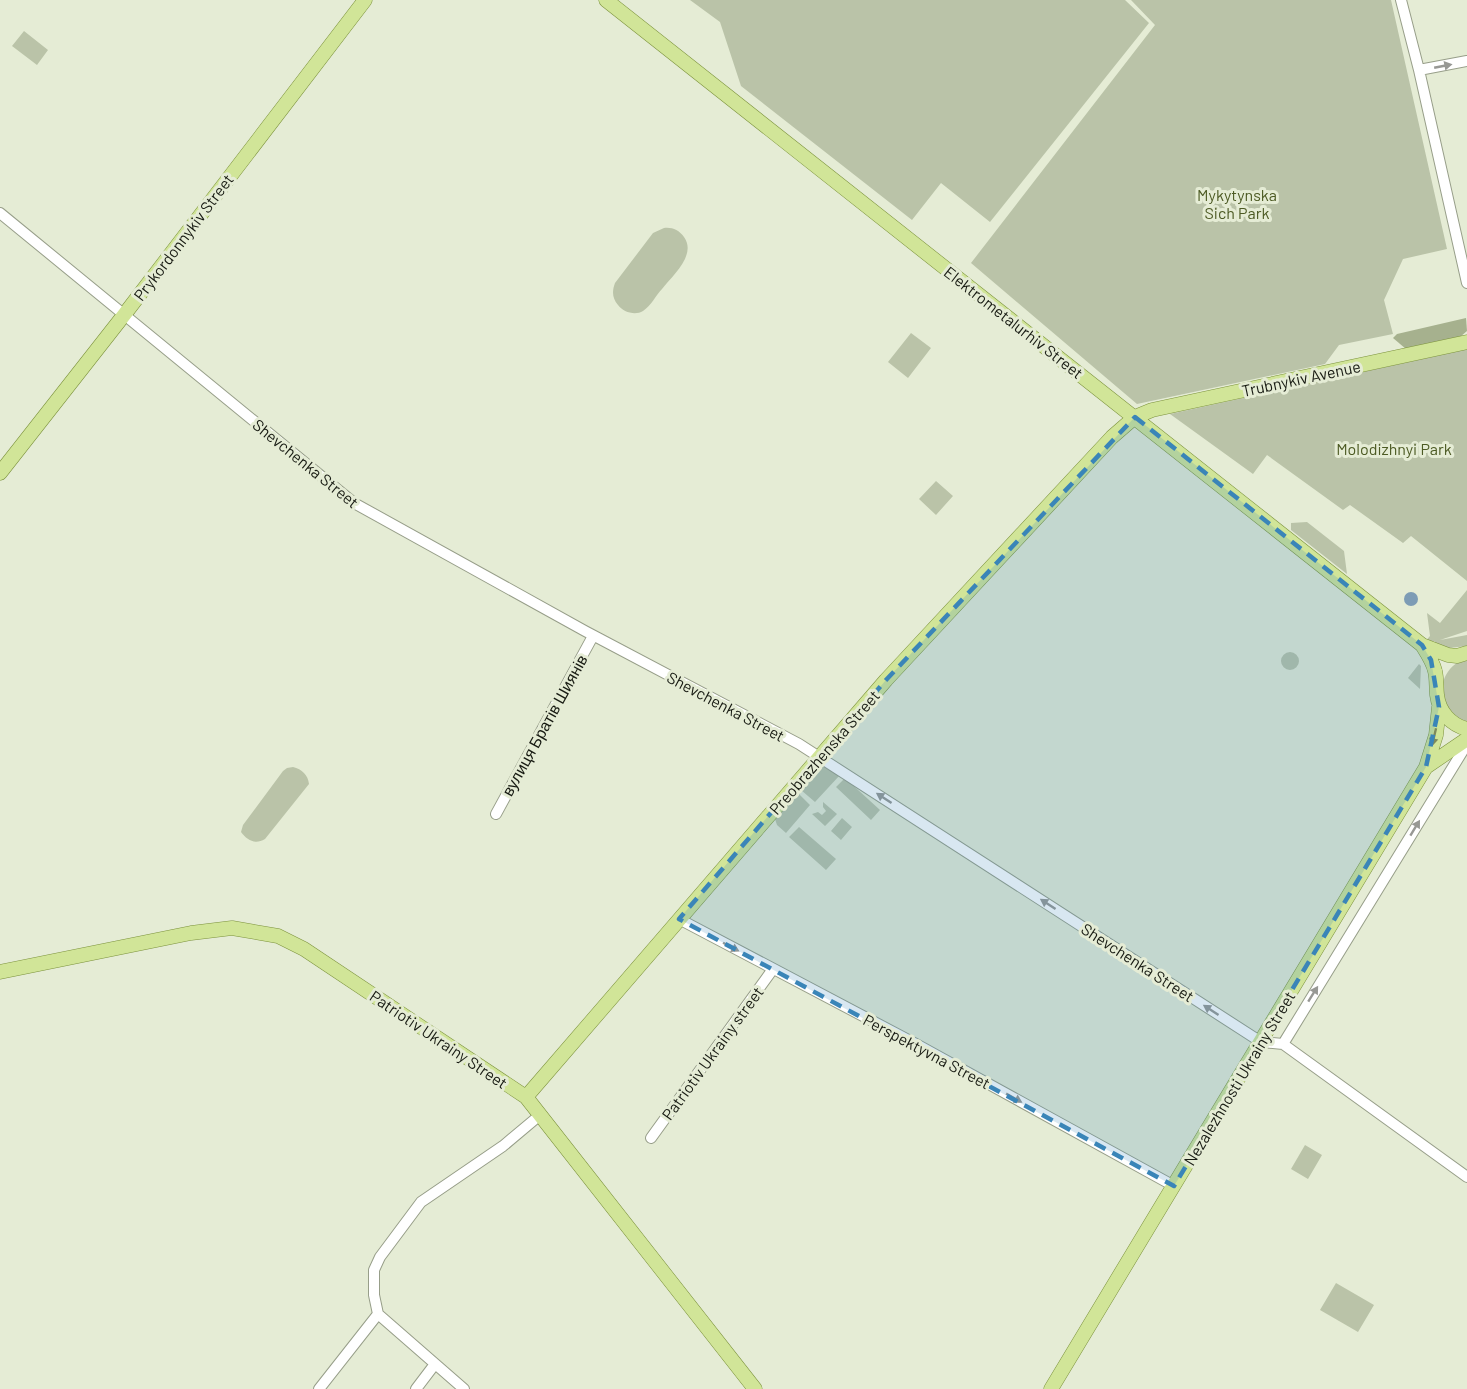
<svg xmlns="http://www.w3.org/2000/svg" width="1467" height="1389" viewBox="0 0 1467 1389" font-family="Barlow,sans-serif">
<rect width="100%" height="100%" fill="#e5ecd5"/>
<path fill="#bac3a8" d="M690,0H1125L1149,23L990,222L941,183L912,220L741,86L720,22Z
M1131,0H1391L1447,249L1403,259L1384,300L1393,334L1339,345L1325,364L1137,404L971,263L1155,25Z
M24,31L48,50L37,65L12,46Z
M664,228C672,227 679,230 684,237C697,255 672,276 662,289C656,295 651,306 643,311C635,316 623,312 618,305C612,298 612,291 615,283L653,233Z
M911,333L931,348L908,378L888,362Z
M1467,349V581L1411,536L1403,543L1350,505L1343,510L1267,455L1253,474L1170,414Z
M936,481L953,496L936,515L919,499Z
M1307,522L1344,551L1347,574L1291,530V523Z
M1467,590V631L1440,640L1467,635V646L1449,648L1433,644L1435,641L1422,645L1430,636L1427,613L1440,623Z
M1281 661a9 9 0 1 1 18 0a9 9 0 1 1-18 0Z
M1467,658V723C1463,721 1457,720 1454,717C1433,698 1441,666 1467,658Z
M1419,664L1421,666L1420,689L1408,678Z
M825,764L840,775L815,802L801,790Z
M293,767C302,769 308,775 309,784L265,839C255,845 247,840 241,832L243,825L283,771L287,768Z
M845,778L880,810L871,820L836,787Z
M798,793L810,805L786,833L777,825L775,819Z
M823,802L837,814L825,826L812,814L818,812L822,815L826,811L823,807Z
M842,818L852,827L841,840L831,831Z
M799,827L836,859L826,870L789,837Z
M1305,1145L1322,1155L1308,1179L1291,1169Z
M1336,1283L1374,1305L1358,1332L1320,1310Z"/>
<path fill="#a6b18e" d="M1466,318L1467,331L1460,337L1406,349L1393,338L1397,334Z"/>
<path fill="#7d9cb5" d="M1404 599a7 7 0 1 1 14 0a7 7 0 1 1-14 0Z"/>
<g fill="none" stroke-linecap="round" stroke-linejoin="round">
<defs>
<path id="minor" d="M1401,0L1419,70L1467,283
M1419,70L1467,61
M0,213L354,503L585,631L799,744L1261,1042L1283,1044L1467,1177
M496,814L593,636
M679,919L916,1044L1174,1186
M1283,1044L1467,744
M651,1138L773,969
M319,1389L378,1314
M416,1389L435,1364
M464,1389L378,1314L374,1295V1270L380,1257L421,1202L503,1146L540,1115"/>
<path id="major" d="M606,0L1422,645L1448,655L1457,656L1467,653
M0,473L124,315L365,0
M1422,645C1427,653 1433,662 1435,671C1437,679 1436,687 1437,695C1439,712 1451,725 1467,729
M1426,767L1467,739
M0,972L191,933L232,928L278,936L304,949L526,1097L755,1389
M526,1097L886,680L1112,437L1135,417L1152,410L1467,342
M1051,1389L1426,767L1436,735L1439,707"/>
</defs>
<use href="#minor" stroke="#979e89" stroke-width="12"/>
<use href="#major" stroke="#7c923d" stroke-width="15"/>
<use href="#minor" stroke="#fff" stroke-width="10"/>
<use href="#major" stroke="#d1e598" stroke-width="14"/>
</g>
<defs><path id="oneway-solid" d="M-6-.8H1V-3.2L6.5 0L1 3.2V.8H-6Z" transform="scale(1.5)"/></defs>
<g fill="#979894">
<use href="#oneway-solid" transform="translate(1443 66) rotate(-11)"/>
<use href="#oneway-solid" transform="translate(884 798) rotate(-147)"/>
<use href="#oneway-solid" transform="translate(1415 828) rotate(-59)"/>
<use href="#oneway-solid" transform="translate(1048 904) rotate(-147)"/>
<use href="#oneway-solid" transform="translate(731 947) rotate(28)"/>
<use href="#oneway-solid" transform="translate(1313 994) rotate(-58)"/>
<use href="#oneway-solid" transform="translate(1211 1010) rotate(-147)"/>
<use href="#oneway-solid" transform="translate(1014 1098) rotate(29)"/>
</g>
<use fill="#7d8a5c" href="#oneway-solid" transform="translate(1434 737) rotate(103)"/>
<path fill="#3a85b8" fill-opacity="0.2" stroke="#3a85b8" stroke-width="4.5" stroke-dasharray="12 8" stroke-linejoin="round" d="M1135,417L1422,645L1431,660L1439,707L1426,767L1174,1186L679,919L886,680Z"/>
<g text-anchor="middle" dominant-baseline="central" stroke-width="6" stroke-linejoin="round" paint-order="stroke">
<g font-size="16" fill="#4c5a23" stroke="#e5ecd5">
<text x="1237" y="194">Mykytynska<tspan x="1237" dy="18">Sich Park</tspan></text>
<text x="1394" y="448">Molodizhnyi Park</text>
</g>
<g font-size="16" fill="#171a12" stroke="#e5ecd5">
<text transform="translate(183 237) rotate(-53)">Prykordonnykiv Street</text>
<text transform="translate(1014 322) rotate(38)">Elektrometalurhiv Street</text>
<text transform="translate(1301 378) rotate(-12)">Trubnykiv Avenue</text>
<text transform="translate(306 463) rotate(39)">Shevchenka Street</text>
<text transform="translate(726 706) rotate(28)">Shevchenka Street</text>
<text transform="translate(544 725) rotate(-61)">вулиця Братів Шиянів</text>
<text transform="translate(824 752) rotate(-49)">Preobrazhenska Street</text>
<text transform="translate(1138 962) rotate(33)">Shevchenka Street</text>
<text transform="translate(439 1039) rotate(34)">Patriotiv Ukrainy Street</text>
<text transform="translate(927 1051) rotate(28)">Perspektyvna Street</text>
<text transform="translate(712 1053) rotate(-54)">Patriotiv Ukrainy street</text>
<text transform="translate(1239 1078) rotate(-59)">Nezalezhnosti Ukrainy Street</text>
</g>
</g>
</svg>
